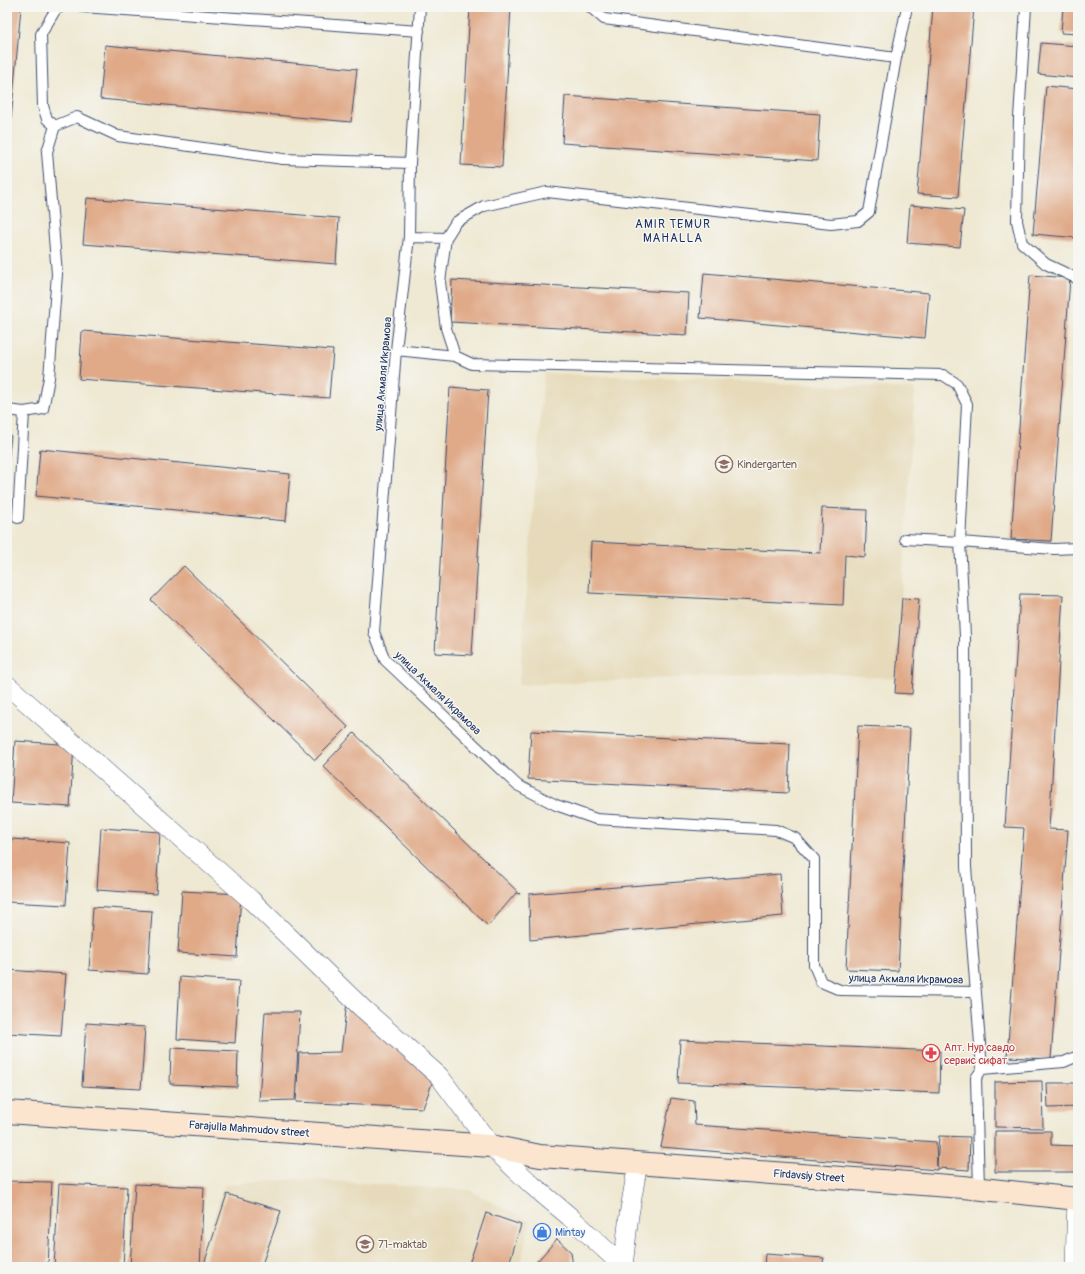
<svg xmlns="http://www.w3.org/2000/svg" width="1085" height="1274" viewBox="0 0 1085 1274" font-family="Pangolin,sans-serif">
<rect width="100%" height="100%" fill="#f6f6f2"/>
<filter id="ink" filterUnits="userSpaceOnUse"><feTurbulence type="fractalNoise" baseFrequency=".025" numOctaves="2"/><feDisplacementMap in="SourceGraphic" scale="8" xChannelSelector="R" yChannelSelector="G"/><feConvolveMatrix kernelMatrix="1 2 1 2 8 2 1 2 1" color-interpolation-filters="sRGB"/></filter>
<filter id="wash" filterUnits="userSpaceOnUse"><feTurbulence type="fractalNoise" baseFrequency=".012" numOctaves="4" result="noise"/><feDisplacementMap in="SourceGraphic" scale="16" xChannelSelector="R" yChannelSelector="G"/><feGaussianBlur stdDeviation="0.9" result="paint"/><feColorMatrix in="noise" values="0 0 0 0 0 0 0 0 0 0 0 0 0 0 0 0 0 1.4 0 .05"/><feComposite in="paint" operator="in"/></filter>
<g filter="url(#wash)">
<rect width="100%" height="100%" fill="#efe9d3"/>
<path fill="#e6daba" d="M544,373L915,389L896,679L815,672L519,685Z
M296,1179L469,1190L530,1221L520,1267H198L224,1185Z"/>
<g id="blocks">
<path fill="#e0aa89" d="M7,7H21L8,154H7Z
M470,7H511L502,167L461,165Z
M933,7H974L958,197L917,194Z
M1063,7H1078V34L1061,33Z
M1041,43L1078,46V78L1038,74Z
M105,45L357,69L351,122L100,99Z
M1046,86L1078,89V238L1033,234Z
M565,96L820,114L817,161L562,143Z
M87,198L339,218L336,264L83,244Z
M910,205L964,210L960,247L907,243Z
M704,273L929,293L925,338L700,318Z
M1030,275L1070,278L1051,541L1011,539Z
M452,280L689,293L687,335L450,322Z
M82,331L333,350L329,398L79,379Z
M450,387L488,390L472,655L435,653Z
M7,436H11L8,463H7Z
M40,449L290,474L286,521L36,496Z
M822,508L867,510L865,557L845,555L843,605L589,593L591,542L820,553Z
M184,566L348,727L315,760L151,600Z
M1020,594L1063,595L1049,829L1068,830L1051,1059L1007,1057L1024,828L1005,827Z
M902,598L919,599L912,694L895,693Z
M858,726L910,728L898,971L846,969Z
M531,731L790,744L788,793L528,779Z
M354,733L520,894L516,893L488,926L323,766Z
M15,741L74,745L70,807L11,803Z
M101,828L160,832L156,894L97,890Z
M11,839L70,843L66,905L7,902Z
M780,874L783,916L530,940L529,894Z
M182,891L241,894L237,957L178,953Z
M93,907L152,911L148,974L89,970Z
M7,970L66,974L61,1036L7,1033Z
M180,977L239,981L235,1043L177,1039Z
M347,1002L435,1075L423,1108L296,1102L299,1053L341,1052Z
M265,1012H300L295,1100L259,1101Z
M86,1023L145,1027L141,1089L82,1086Z
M680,1040L940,1051L939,1093L678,1083Z
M171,1048L238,1051L237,1087L170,1084Z
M1042,1081L1043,1128L995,1127V1082Z
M1047,1083H1078V1107L1048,1108Z
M671,1098L694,1101L695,1125L936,1142L937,1167L939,1136L970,1137L969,1170L937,1168V1170L661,1147Z
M995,1131H1051V1145L1078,1146V1172H995Z
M7,1181L52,1182L48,1267H7Z
M59,1184L127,1187L123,1267H54Z
M135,1184L204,1187L200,1267H130Z
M227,1194L281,1211L261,1267H203Z
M486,1213L521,1225L508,1267H468Z
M557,1239L571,1252L573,1267H532Z
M765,1254L824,1258L822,1267H764Z
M835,1265L856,1266V1267H834Z"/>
</g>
</g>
<g filter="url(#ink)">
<use href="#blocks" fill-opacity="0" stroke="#3b4b70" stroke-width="1"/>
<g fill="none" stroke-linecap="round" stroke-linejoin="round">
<defs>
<path id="lane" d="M83,7L419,31
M420,7L410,163L409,237L396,350L374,632L385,660L517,785L556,805L596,819L776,830L795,838L814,859V965L821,982L840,990L976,992
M590,7L604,19L896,58
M1026,7L1019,118L1017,221L1022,243L1046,264L1078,279
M55,126L47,119L43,106L41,34L56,9L61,7
M409,237L446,238L456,222L484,206L547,192L831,224L858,221L869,212L896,58L907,7
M446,238L440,282L446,328L455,356
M396,350L455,356L472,364L943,375L957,384L967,404L960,542L965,636L966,867L982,1069
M7,410L24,412L43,409L49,378L57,274L47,152L55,126L77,117L118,136L283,159L410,163
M18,518L24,412
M905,539L960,542L1054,549L1078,548
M979,1188L976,1078L982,1069L1064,1062L1078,1056"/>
<path id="street" d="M7,685L250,899L361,1007L439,1076L491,1146L532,1185L569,1216L624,1267
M623,1266L629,1215L638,1163
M1075,1267L1077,1199"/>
<path id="secondary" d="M7,1112L491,1146L540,1156L963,1187L1078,1199"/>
</defs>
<use href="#lane" stroke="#3b4b70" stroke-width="12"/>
<use href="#street" stroke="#3b4b70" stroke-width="20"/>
<use href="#secondary" stroke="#3b4b70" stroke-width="24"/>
<use href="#lane" stroke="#fff" stroke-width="10"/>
<use href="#street" stroke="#fff" stroke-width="19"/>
<use href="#secondary" stroke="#fbe5cf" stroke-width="22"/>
</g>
</g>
<defs>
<symbol id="school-ring" viewBox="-11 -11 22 22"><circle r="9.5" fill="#f6f6f2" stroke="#8d6e63" stroke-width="1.5"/><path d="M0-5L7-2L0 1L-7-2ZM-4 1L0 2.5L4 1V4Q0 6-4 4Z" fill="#8d6e63"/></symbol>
<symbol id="pharmacy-ring" viewBox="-11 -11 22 22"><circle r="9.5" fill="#f6f6f2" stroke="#e0444e" stroke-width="1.5"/><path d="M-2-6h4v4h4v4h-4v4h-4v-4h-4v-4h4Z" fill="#e0444e"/></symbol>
<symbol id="shop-ring" viewBox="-11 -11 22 22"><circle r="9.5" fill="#f6f6f2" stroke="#3f7fe0" stroke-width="1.5"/><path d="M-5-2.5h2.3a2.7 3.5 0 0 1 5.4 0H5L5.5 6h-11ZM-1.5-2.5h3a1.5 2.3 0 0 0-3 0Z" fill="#3f7fe0"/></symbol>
</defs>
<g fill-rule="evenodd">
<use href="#school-ring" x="714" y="454" width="20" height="20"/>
<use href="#pharmacy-ring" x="921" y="1043" width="20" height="20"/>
<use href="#shop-ring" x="532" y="1222" width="20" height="20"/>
<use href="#school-ring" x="355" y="1234" width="20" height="20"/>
</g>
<g text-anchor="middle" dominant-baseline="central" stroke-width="3" stroke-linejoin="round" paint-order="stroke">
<g font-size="11" fill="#1b2f5e" stroke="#f6f6f2">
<text transform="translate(383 374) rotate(-85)">улица Акмаля Икрамова</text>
<text transform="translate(438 693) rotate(44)">улица Акмаля Икрамова</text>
<text transform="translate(906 979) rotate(1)">улица Акмаля Икрамова</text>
<text transform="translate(249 1129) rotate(4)">Farajulla Mahmudov street</text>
<text transform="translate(809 1176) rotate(4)">Firdavsiy Street</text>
</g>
<g font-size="11" fill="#785e54" stroke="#f6f6f2" text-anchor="start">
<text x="737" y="464">Kindergarten</text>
<text x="378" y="1244">71-maktab</text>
</g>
<g font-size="11" fill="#be3a42" stroke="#f6f6f2" text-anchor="start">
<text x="944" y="1047">Апт. Нур савдо<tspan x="944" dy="13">сервис сифат</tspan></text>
</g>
<g font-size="11" fill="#366cbe" stroke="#f6f6f2" text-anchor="start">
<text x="555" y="1232">Mintay</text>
</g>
<g font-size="12" letter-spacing="1" fill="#1b2f5e" stroke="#f6f6f2">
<text x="673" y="224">AMIR TEMUR<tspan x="673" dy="14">MAHALLA</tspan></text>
</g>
</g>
<rect width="1085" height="1274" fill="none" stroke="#f6f6f2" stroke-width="24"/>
</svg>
